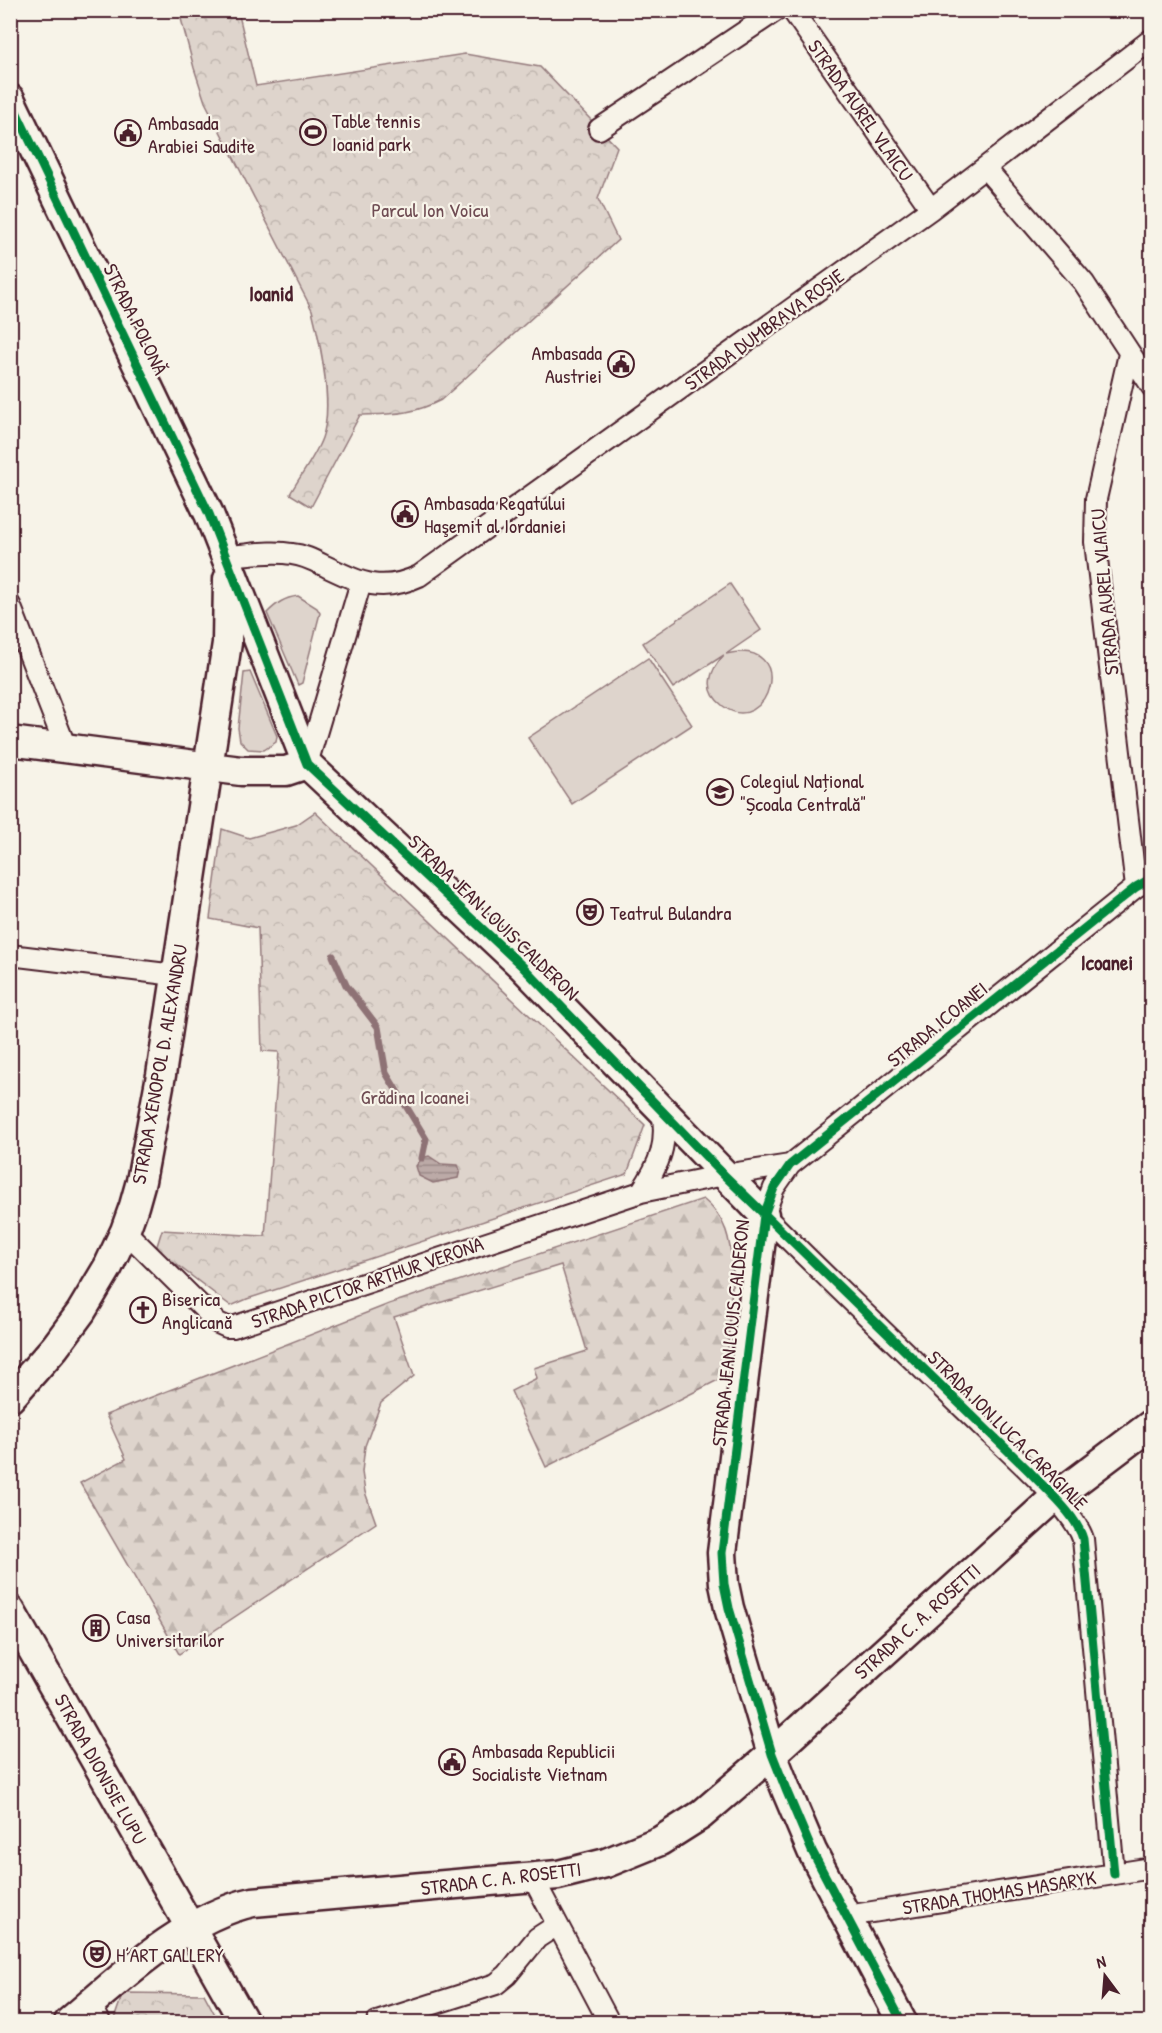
<svg xmlns="http://www.w3.org/2000/svg" width="1162" height="2033" viewBox="0 0 1162 2033" font-family="'Patrick Hand',sans-serif">
<defs>
<pattern id="forest-firs" width="22" height="20" patternUnits="userSpaceOnUse" patternTransform="scale(1.5)"><rect width="22" height="20" fill="#ded4cc"/><path d="M5 1l3.5 6h-7zM16 11l3.5 6h-7z" fill="#c0b6af"/></pattern>
<pattern id="park-crowns" width="20" height="18" patternUnits="userSpaceOnUse" patternTransform="scale(1.5)"><rect width="20" height="18" fill="#ded4cc"/><path d="M2 6a3 3 0 1 1 6 0M12 15a3 3 0 1 1 6 0" fill="none" stroke="#c0b6af"/></pattern>
<pattern id="water-rules" width="6" height="5" patternUnits="userSpaceOnUse" patternTransform="scale(1.5)"><rect width="6" height="5" fill="#bcaaa7"/><path d="M0 2.5h6" fill="none" stroke="#9b8a88"/></pattern>
</defs>
<rect width="100%" height="100%" fill="#f7f3e8"/>
<filter id="ink" filterUnits="userSpaceOnUse"><feTurbulence type="fractalNoise" baseFrequency=".0167" numOctaves="2"/><feDisplacementMap in="SourceGraphic" scale="12" xChannelSelector="R" yChannelSelector="G"/><feConvolveMatrix kernelMatrix="1 2 1 2 8 2 1 2 1" color-interpolation-filters="sRGB"/></filter>
<g filter="url(#ink)">
<path fill="#ded4cc" stroke="#947a7c" stroke-width="1.5" d="M730,584L761,630L726,654C800,637 768,740 723,706C702,690 710,670 724,655L673,688L643,643Z
M298,596L317,608L320,613L302,683L298,685L267,613C277,603 284,598 298,596Z
M648,658L692,725L572,804L528,738Z
M250,672L277,736L276,742L264,750L248,749L240,741L238,728L244,673Z"/>
<path fill="url(#forest-firs)" stroke="#947a7c" stroke-width="1.5" d="M703,1199C727,1218 730,1240 733,1270L726,1376L546,1467L511,1391L537,1378L534,1368L587,1351L561,1265L394,1317L414,1376L381,1403L365,1446L362,1472L365,1492L376,1523L179,1654L80,1483L126,1459L106,1415L389,1304Z"/>
<path fill="url(#park-crowns)" stroke="#947a7c" stroke-width="1.5" d="M179,11H238L256,86L465,54L540,67L617,147L598,199L618,240L441,400C412,415 392,414 360,415L311,507L290,494C300,476 315,457 322,438C334,407 320,342 312,310L205,102L194,68Z
M315,812L645,1125L627,1174L247,1299L231,1306L156,1249L162,1230L265,1236L279,1052L262,1051L258,928L210,919L222,829L249,838L296,825Z
M123,1993L204,1994L219,2022H113Z"/>
<path fill="url(#water-rules)" stroke="#8e7275" stroke-width="1.5" d="M429,1156L441,1164L458,1165L460,1170L458,1178L433,1183L419,1176L416,1166L422,1158Z"/>
<g fill="none" stroke-linecap="round" stroke-linejoin="round">
<path stroke="#8e7275" stroke-width="7" d="M333,956L346,985L378,1027L386,1073L426,1139L422,1158"/>
<defs>
<path id="street" d="M792,10L931,209
M599,129L777,10
M986,169L1084,283L1152,387
M1129,354L1096,499L1095,542L1136,887
M227,556C248,555 271,550 292,554C303,555 313,560 323,565C359,582 380,594 419,576L931,209L1152,39
M10,605L66,748
M307,764L361,582
M10,955L175,975
M641,1192C660,1163 668,1145 662,1110
M125,1231L218,1323L227,1327H233L641,1192L724,1175L790,1165
M1114,1874L1083,1539C1074,1509 1008,1451 984,1428C910,1357 836,1287 764,1215L774,1188L790,1165L1136,887L1152,878
M533,1878L609,2022
M847,1916L1152,1868
M91,2004L100,2022
M377,2022L496,1984L507,1975L537,1938L557,1925"/>
<path id="secondary" d="M10,99L209,514L307,764L522,966L764,1215L722,1553L724,1584L729,1608L772,1754L787,1792L812,1851L902,2022
M10,741L241,771H286L307,764
M10,1398L55,1347L81,1312L108,1267L125,1231L134,1206L141,1181L161,1075L227,643L228,579
M10,1610L244,2022
M69,2022C121,1978 184,1917 253,1902L558,1875L606,1863L660,1841L701,1815L772,1754L1054,1498L1152,1424"/>
</defs>
<use href="#street" stroke="#4a1f2b" stroke-width="24"/>
<use href="#secondary" stroke="#4a1f2b" stroke-width="33"/>
<use href="#street" stroke="#f7f3e8" stroke-width="20"/>
<use href="#secondary" stroke="#f7f3e8" stroke-width="28"/>
<defs>
<path id="cycleway" d="M10,99L209,514L307,764L522,966L724,1175L1029,1471C1046,1490 1076,1514 1083,1539L1114,1874
M902,2022L812,1851L787,1792L772,1754L729,1608L724,1584L722,1553L764,1215L774,1188L790,1165L1136,887L1152,878"/>
</defs>
<use href="#cycleway" stroke="#f7f3e8" stroke-width="13"/>
<use href="#cycleway" stroke="#00873e" stroke-width="9"/>
</g>
</g>
<defs>
<symbol id="stadium-ring" viewBox="-11 -11 22 22"><circle r="9.5" fill="#f7f3e8" stroke="#4a1f2b" stroke-width="1.5"/><path d="M0-5a6.5 5 0 1 0 0 10a6.5 5 0 1 0 0-10ZM-3.5-1.8h7v3.6h-7Z" fill="#4a1f2b"/></symbol>
<symbol id="civic-ring" viewBox="-11 -11 22 22"><circle r="9.5" fill="#f7f3e8" stroke="#4a1f2b" stroke-width="1.5"/><path d="M-.6-6.5H3V-4.5H.6V-3L4-1V1h2V6H-6V1h2V-1L-.6-3ZM-1.2 2.5V6h2.4V2.5Z" fill="#4a1f2b"/></symbol>
<symbol id="school-ring" viewBox="-11 -11 22 22"><circle r="9.5" fill="#f7f3e8" stroke="#4a1f2b" stroke-width="1.5"/><path d="M0-5L7-2L0 1L-7-2ZM-4 1L0 2.5L4 1V4Q0 6-4 4Z" fill="#4a1f2b"/></symbol>
<symbol id="theatre-ring" viewBox="-11 -11 22 22"><circle r="9.5" fill="#f7f3e8" stroke="#4a1f2b" stroke-width="1.5"/><path d="M-5-5.5Q0-4 5-5.5V0Q5 5 0 6Q-5 5-5 0ZM-3.3-2.5H-1v1.5H-3.3ZM1-2.5H3.3v1.5H1ZM-2.8 1Q0 5.5 2.8 1Z" fill="#4a1f2b"/></symbol>
<symbol id="church-ring" viewBox="-11 -11 22 22"><circle r="9.5" fill="#f7f3e8" stroke="#4a1f2b" stroke-width="1.5"/><path d="M-1.2-6h2.4v3.5h3.3v2.4h-3.3V6h-2.4V-.1h-3.3v-2.4h3.3Z" fill="#4a1f2b"/></symbol>
<symbol id="building-ring" viewBox="-11 -11 22 22"><circle r="9.5" fill="#f7f3e8" stroke="#4a1f2b" stroke-width="1.5"/><path d="M-4-6H4V6H1V3H-1V6H-4ZM-2.5-4.3h1.7v1.8h-1.7ZM.8-4.3h1.7v1.8H.8ZM-2.5-1h1.7V.8h-1.7ZM.8-1h1.7V.8H.8Z" fill="#4a1f2b"/></symbol>
</defs>
<g fill-rule="evenodd">
<use href="#stadium-ring" x="298" y="117" width="30" height="30"/>
<use href="#civic-ring" x="113" y="118" width="30" height="30"/>
<use href="#civic-ring" x="606" y="349" width="30" height="30"/>
<use href="#civic-ring" x="390" y="499" width="30" height="30"/>
<use href="#school-ring" x="705" y="777" width="30" height="30"/>
<use href="#theatre-ring" x="575" y="897" width="30" height="30"/>
<use href="#church-ring" x="128" y="1295" width="30" height="30"/>
<use href="#building-ring" x="81" y="1613" width="30" height="30"/>
<use href="#civic-ring" x="437" y="1747" width="30" height="30"/>
<use href="#theatre-ring" x="82" y="1939" width="30" height="30"/>
</g>
<g text-anchor="middle" dominant-baseline="central" stroke-width="4.5" stroke-linejoin="round" paint-order="stroke">
<g font-size="20" fill="#4a1f2b" stroke="#f7f3e8">
<text transform="translate(861 110) rotate(55)">STRADA AUREL VLAICU</text>
<text transform="translate(136 319) rotate(64)">STRADA POLONĂ</text>
<text transform="translate(764 329) rotate(-36)">STRADA DUMBRAVA ROȘIE</text>
<text transform="translate(1104 592) rotate(-95)">STRADA AUREL VLAICU</text>
<text transform="translate(494 917) rotate(44)">STRADA JEAN LOUIS CALDERON</text>
<text transform="translate(937 1024) rotate(-39)">STRADA ICOANEI</text>
<text transform="translate(159 1064) rotate(-80)">STRADA XENOPOL D. ALEXANDRU</text>
<text transform="translate(367 1282) rotate(-19)">STRADA PICTOR ARTHUR VERONA</text>
<text transform="translate(730 1333) rotate(-84)">STRADA JEAN LOUIS CALDERON</text>
<text transform="translate(1008 1430) rotate(45)">STRADA ION LUCA CARAGIALE</text>
<text transform="translate(917 1621) rotate(-42)">STRADA C. A. ROSETTI</text>
<text transform="translate(101 1769) rotate(61)">STRADA DIONISIE LUPU</text>
<text transform="translate(501 1878) rotate(-7)">STRADA C. A. ROSETTI</text>
<text transform="translate(999 1892) rotate(-9)">STRADA THOMAS MASARYK</text>
</g>
<g font-size="20" fill="#4a1f2b" stroke="#f7f3e8" text-anchor="start">
<text x="332" y="120">Table tennis<tspan x="332" dy="23">Ioanid park</tspan></text>
<text x="148" y="122">Ambasada<tspan x="148" dy="23">Arabiei Saudite</tspan></text>
<text x="602" y="352" text-anchor="end">Ambasada<tspan x="602" dy="23">Austriei</tspan></text>
<text x="424" y="502">Ambasada Regatului<tspan x="424" dy="23">Haşemit al Iordaniei</tspan></text>
<text x="740" y="780">Colegiul Național<tspan x="740" dy="23">"Școala Centrală"</tspan></text>
<text x="610" y="912">Teatrul Bulandra</text>
<text x="162" y="1298">Biserica<tspan x="162" dy="23">Anglicană</tspan></text>
<text x="116" y="1616">Casa<tspan x="116" dy="23">Universitarilor</tspan></text>
<text x="472" y="1750">Ambasada Republicii<tspan x="472" dy="23">Socialiste Vietnam</tspan></text>
<text x="116" y="1954">H’ART GALLERY</text>
</g>
<g font-size="20" fill="#6f4c53" stroke="#f7f3e8">
<text x="430" y="209">Parcul Ion Voicu</text>
<text x="415" y="1096">Grădina Icoanei</text>
</g>
<g font-size="21" font-weight="bold" fill="#4a1f2b" stroke="#f7f3e8">
<text x="271" y="293">Ioanid</text>
<text x="1107" y="962">Icoanei</text>
</g>
</g>
<rect width="1162" height="2033" fill="none" stroke="#f7f3e8" stroke-width="36"/>
<rect x="18" y="18" width="1126" height="1997" fill="none" stroke="#4a1f2b" stroke-width="2" filter="url(#ink)"/>
<g transform="translate(1105 1976) rotate(344)" stroke="#f7f3e8" stroke-width="4.5" paint-order="stroke">
<path d="M0-4.5L10 22L0 15L-10 22Z" fill="#4a1f2b"/>
<text y="-9" font-size="16" font-weight="bold" text-anchor="middle" fill="#4a1f2b">N</text>
</g>
</svg>
